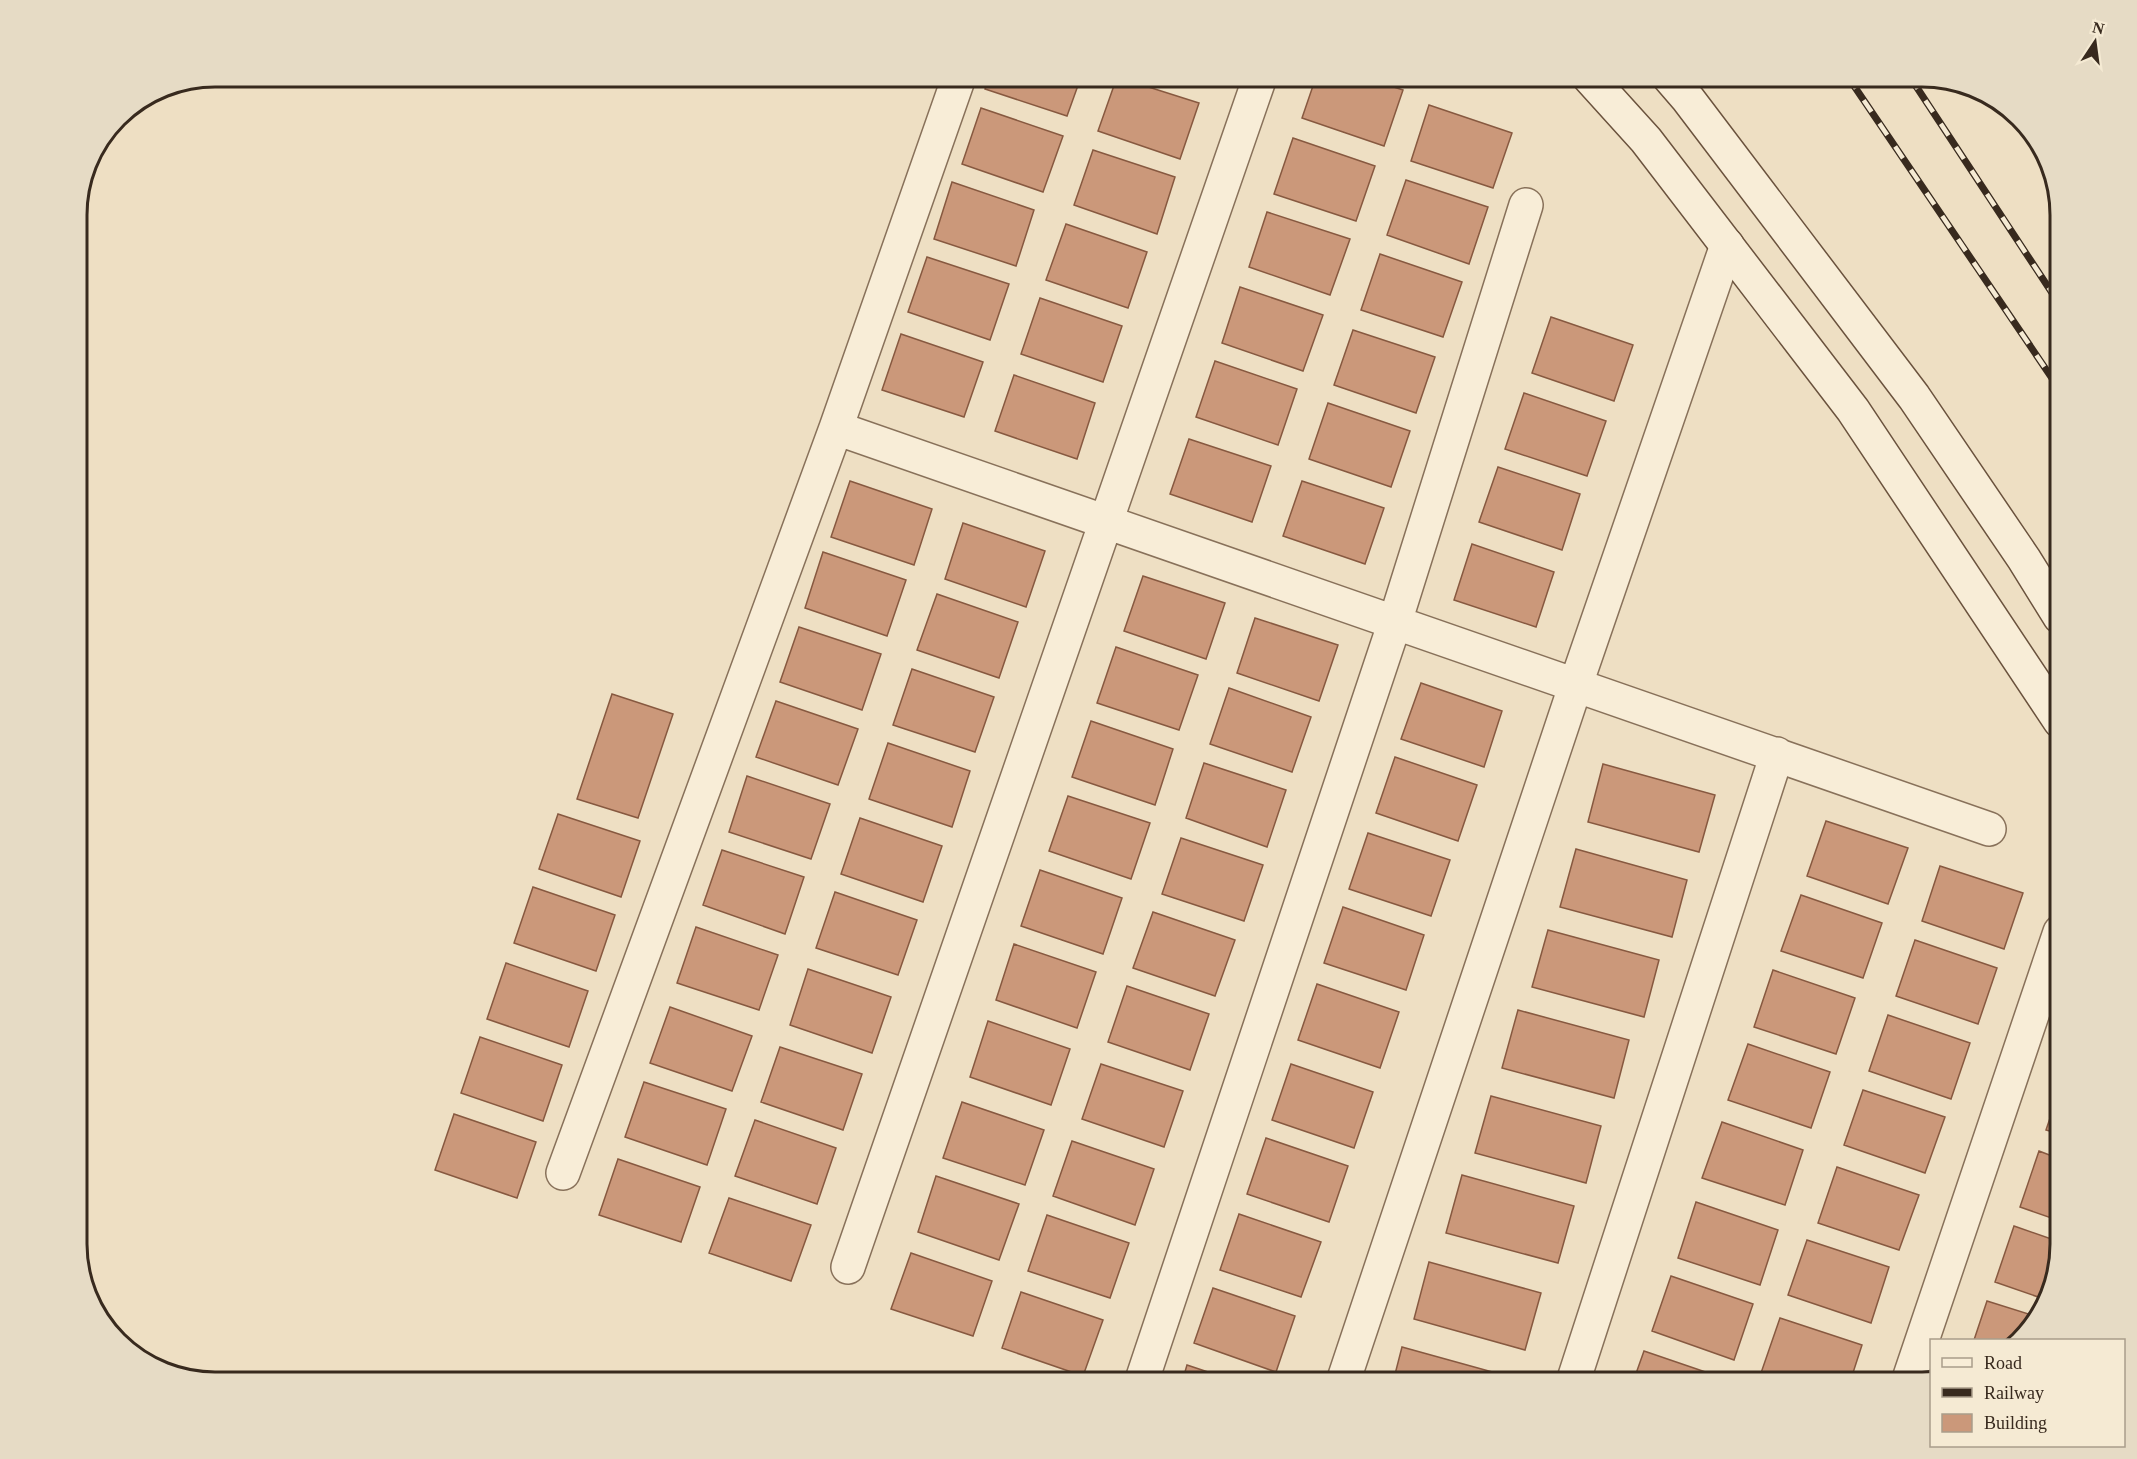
<svg xmlns="http://www.w3.org/2000/svg" width="2137" height="1459" viewBox="0 0 2137 1459" font-family="Georgia,serif">
<rect width="100%" height="100%" fill="#eedfc3"/>
<path fill="#cb987a" stroke="#875940" stroke-width="1.5" d="M989,77H1081L1067,116L985,89Z
M1117,77L1199,103L1180,159L1098,131Z
M1181,77H1207L1204,84Z
M1316,77H1363L1403,90L1384,146L1302,118Z
M1429,105L1512,133L1493,188L1411,161Z
M981,108L1063,136L1043,192L962,164Z
M1293,138L1375,166L1356,221L1274,194Z
M1093,150L1175,177L1157,234L1074,205Z
M1406,180L1488,207L1469,264L1387,235Z
M952,182L1034,210L1016,266L934,239Z
M1267,212L1350,239L1330,295L1249,267Z
M1066,224L1147,252L1128,308L1046,280Z
M1380,254L1462,282L1443,337L1361,310Z
M927,257L1009,284L990,340L908,312Z
M1240,287L1323,315L1303,371L1222,343Z
M1040,298L1122,326L1103,382L1021,354Z
M1551,317L1633,345L1614,401L1532,373Z
M1353,330L1435,357L1416,413L1334,385Z
M901,334L983,362L964,417L882,390Z
M1215,361L1297,389L1278,445L1196,417Z
M1014,375L1095,403L1077,459L995,431Z
M1524,393L1606,421L1587,476L1505,449Z
M1328,403L1410,431L1391,487L1309,459Z
M1189,439L1271,466L1252,522L1170,494Z
M1498,467L1580,494L1562,550L1479,522Z
M850,481L932,509L914,565L831,537Z
M1302,481L1384,508L1365,564L1283,536Z
M963,523L1045,551L1026,607L945,579Z
M1472,544L1554,572L1536,627L1454,600Z
M823,552L906,580L887,636L805,608Z
M1143,576L1225,603L1206,659L1124,631Z
M937,594L1018,622L999,678L917,650Z
M1255,618L1338,645L1319,701L1237,673Z
M799,627L881,654L862,710L780,682Z
M1116,647L1198,675L1179,730L1097,703Z
M912,669L994,697L975,752L893,725Z
M1421,683L1502,711L1484,767L1401,739Z
M1229,688L1311,717L1292,772L1210,744Z
M612,694L673,714L638,818L577,799Z
M776,701L858,729L838,785L756,757Z
M1091,721L1173,749L1155,805L1072,777Z
M888,743L970,771L952,827L869,799Z
M1395,757L1477,785L1458,841L1376,813Z
M1204,763L1286,790L1267,847L1186,818Z
M1603,764L1715,795L1699,852L1588,822Z
M747,776L830,804L811,859L729,832Z
M1068,796L1150,823L1131,879L1049,851Z
M558,814L640,841L621,897L539,869Z
M860,818L942,846L923,902L841,874Z
M1826,821L1908,848L1888,904L1807,876Z
M1368,833L1450,860L1431,916L1349,889Z
M1181,838L1263,865L1244,921L1162,894Z
M1576,849L1687,880L1672,937L1560,907Z
M722,850L804,877L785,934L703,905Z
M1940,866L2023,893L2004,949L1922,921Z
M1040,870L1122,898L1103,954L1021,926Z
M533,887L615,915L596,971L514,943Z
M835,892L917,920L898,975L816,948Z
M1801,895L1882,923L1863,978L1781,951Z
M1343,907L1424,935L1406,990L1324,963Z
M1153,912L1235,940L1215,996L1133,968Z
M696,927L778,955L759,1010L677,983Z
M1548,930L1659,960L1644,1017L1532,987Z
M1915,940L1997,968L1978,1024L1896,996Z
M1014,944L1096,972L1077,1028L996,1000Z
M506,963L588,991L569,1047L487,1019Z
M808,969L891,997L872,1053L790,1025Z
M1773,970L1855,998L1836,1054L1754,1027Z
M1317,984L1399,1012L1380,1068L1298,1040Z
M1127,986L1209,1014L1190,1070L1108,1042Z
M670,1007L752,1036L732,1091L650,1063Z
M1518,1010L1629,1040L1614,1098L1502,1068Z
M1888,1015L1970,1043L1951,1099L1869,1071Z
M988,1021L1070,1049L1051,1105L970,1077Z
M480,1037L562,1065L543,1121L461,1093Z
M1748,1044L1830,1072L1811,1128L1728,1100Z
M780,1047L862,1074L843,1130L761,1102Z
M1101,1064L1183,1091L1164,1147L1082,1119Z
M1291,1064L1373,1092L1354,1148L1272,1120Z
M644,1082L726,1109L707,1165L625,1137Z
M2060,1089V1134L2046,1130Z
M1863,1090L1945,1117L1925,1173L1844,1145Z
M1491,1096L1601,1126L1586,1183L1475,1153Z
M962,1102L1044,1130L1025,1185L943,1158Z
M454,1114L536,1142L517,1198L435,1170Z
M755,1120L836,1148L817,1204L735,1176Z
M1722,1122L1803,1150L1785,1205L1702,1178Z
M1266,1138L1348,1166L1329,1222L1247,1194Z
M1072,1141L1154,1169L1135,1225L1053,1196Z
M2039,1151L2060,1159V1221L2020,1207Z
M618,1159L700,1187L681,1242L599,1215Z
M1837,1167L1919,1195L1899,1250L1818,1223Z
M1462,1175L1574,1206L1558,1263L1446,1233Z
M936,1176L1019,1204L999,1260L918,1232Z
M729,1198L811,1225L791,1281L709,1253Z
M1696,1202L1778,1230L1760,1285L1678,1258Z
M1239,1214L1321,1242L1301,1297L1220,1270Z
M1047,1215L1129,1243L1110,1298L1028,1271Z
M2014,1226L2060,1242L2044,1299L1995,1282Z
M1807,1240L1889,1267L1871,1323L1788,1295Z
M911,1253L992,1281L973,1336L891,1309Z
M1429,1262L1541,1293L1525,1350L1414,1319Z
M1671,1276L1753,1304L1734,1360L1652,1331Z
M1213,1288L1295,1316L1276,1372L1194,1343Z
M1021,1292L1103,1320L1083,1376L1002,1348Z
M1987,1301L2038,1317L2037,1321L2015,1340H1974Z
M1780,1318L1862,1345L1850,1382H1788L1761,1373Z
M1402,1347L1514,1378L1512,1382H1393Z
M1644,1351L1726,1379L1725,1382H1633Z
M1187,1365L1238,1382H1182Z"/>
<g fill="none" stroke-linecap="round" stroke-linejoin="round">
<defs>
<path id="street" d="M959,77L836,428L1989,829
M563,1173L836,428
M848,1267L1260,77
M1142,1380L1395,622L1526,205
M1343,1382L1576,684L1727,245
M1573,1382L1777,754
M1908,1382L2060,932"/>
<path id="secondary" d="M1589,77L1646,140L1853,410L2060,721
M1669,77L1688,99L1914,397L2024,559L2060,617"/>
</defs>
<use href="#street" stroke="#88715a" stroke-width="36"/>
<use href="#secondary" stroke="#6a523d" stroke-width="36"/>
<use href="#street" stroke="#f8edd7" stroke-width="33"/>
<use href="#secondary" stroke="#f8edd7" stroke-width="33"/>
<defs>
<path id="rail" d="M1848,77L2060,390
M1910,77L2060,305"/>
</defs>
<use href="#rail" stroke="#382a1e" stroke-width="7"/>
<use href="#rail" stroke="#f5ead3" stroke-width="4.5" stroke-dasharray="14" stroke-linecap="butt"/>
</g>
<path d="M0 0H2137V1459H0ZM215 87H1922A128 128 0 0 1 2050 215V1244A128 128 0 0 1 1922 1372H215A128 128 0 0 1 87 1244V215A128 128 0 0 1 215 87Z" fill="#e6dbc5" fill-rule="evenodd"/>
<path fill="none" stroke="#382a1e" stroke-width="3" d="M215 87H1922A128 128 0 0 1 2050 215V1244A128 128 0 0 1 1922 1372H215A128 128 0 0 1 87 1244V215A128 128 0 0 1 215 87Z"/>
<rect x="1930" y="1339" width="195" height="108" fill="#f5ead3" stroke="#a99d8b" stroke-width="1.5"/>
<rect x="1942" y="1358" width="30" height="9" fill="#f8edd7" stroke="#a99d8b" stroke-width="1.5"/>
<text x="1984" y="1369" font-size="18" fill="#382a1e">Road</text>
<rect x="1942" y="1388" width="30" height="9" fill="#382a1e" stroke="#a99d8b" stroke-width="1.5"/>
<text x="1984" y="1399" font-size="18" fill="#382a1e">Railway</text>
<rect x="1942" y="1414" width="30" height="18" fill="#cb987a" stroke="#a99d8b" stroke-width="1.5"/>
<text x="1984" y="1429" font-size="18" fill="#382a1e">Building</text>
<g transform="translate(2095 42) rotate(13)" stroke="#f5ead3" stroke-width="4.5" paint-order="stroke">
<path d="M0-4.5L10 22L0 15L-10 22Z" fill="#382a1e"/>
<text y="-9" font-size="16" font-weight="bold" text-anchor="middle" fill="#382a1e">N</text>
</g>
</svg>
